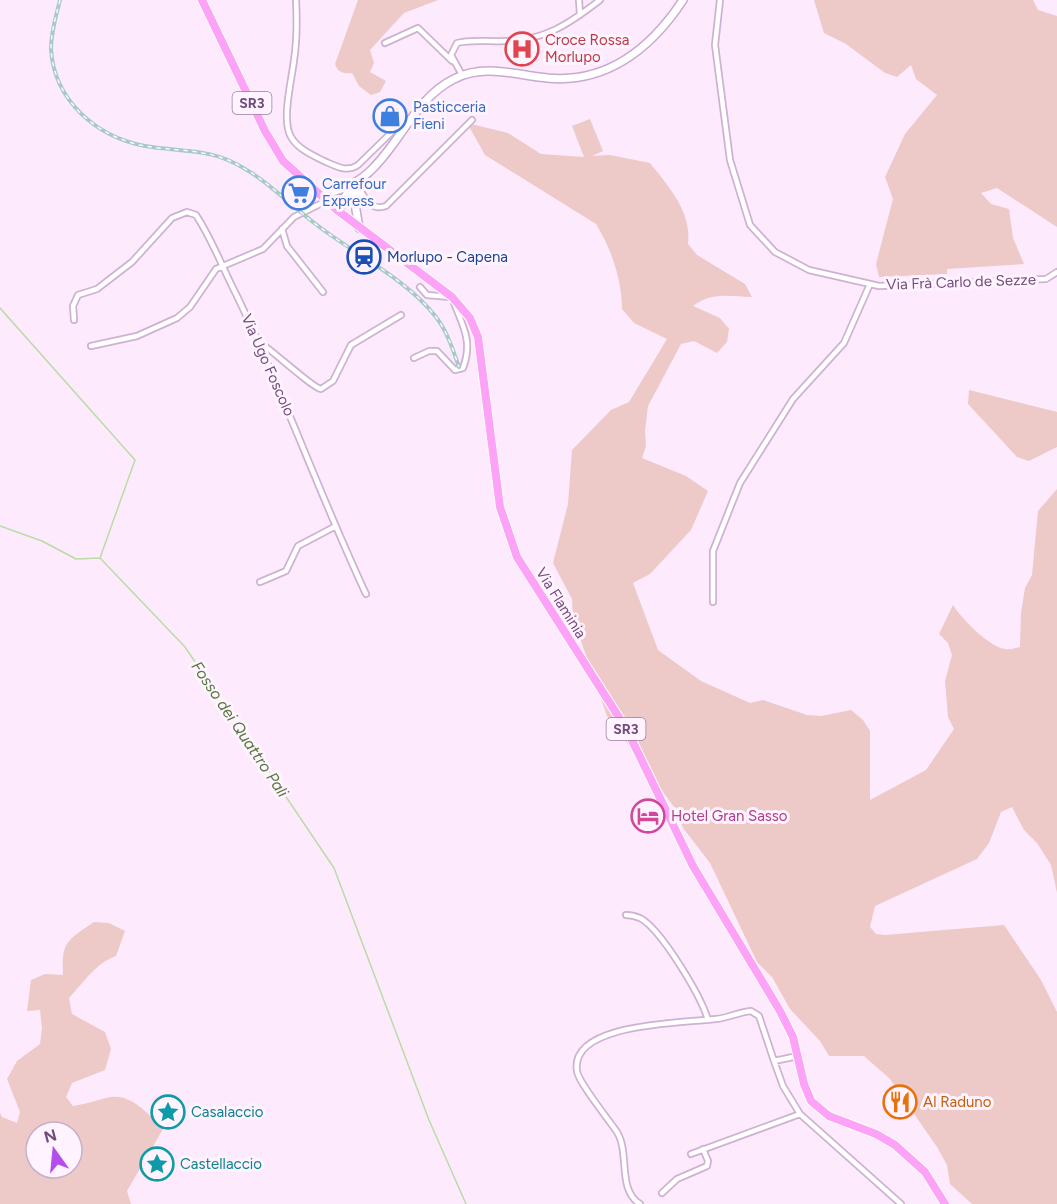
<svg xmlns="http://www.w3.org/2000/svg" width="1057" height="1204" viewBox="0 0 1057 1204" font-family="Figtree,sans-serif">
<rect width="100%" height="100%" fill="#fdebfd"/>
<path fill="#edc9c8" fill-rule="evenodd" d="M358,0H438L404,13L370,50L374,63L370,72L386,81L380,92L371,95L359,86L352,73C344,74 338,73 335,64Z
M814,0H1033L1038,10L1057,16V227L997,188L981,193L991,204L1009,209L1013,238L1024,264L947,269V274L879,277L876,264L893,199L885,177L905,134L937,95L916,79L911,65L897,77L885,73L846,44L824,33Z
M590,119L603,151L592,156L610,155L650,163C669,187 692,212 688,244L697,255L745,284L752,297C729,296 711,292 693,306L720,318L729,329L727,342L717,353L694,341L681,344L648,406L645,431L646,446L642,458L686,476L708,491L691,530L650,574L633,583L658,650L701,681L750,703L763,700L807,715L821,716L851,710L863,720L870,731V800L926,770L954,729L948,717L945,681L952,655L948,643L939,634L953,605C961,618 989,647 1005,649C1009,650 1016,648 1020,647L1021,613L1025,588L1032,575L1038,511L1057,489V893L1051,865L1037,843L1024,830L1012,807L1001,812L989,843L977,859L875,906L870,927L876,934L885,935L1004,925L1041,980L1057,1012V1204H972L950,1184L947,1165L937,1147L890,1079L864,1056H829L820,1041L790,1009L772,977L757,962L710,863L683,828L677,811L607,716L573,618L572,599L553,563L568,504L572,450L611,410L629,402L667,339L634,323L622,309C622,280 611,248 596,224L485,155L467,123L508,133L541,154L584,157L572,126Z
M969,390L1057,412V447L1029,461L1017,457L968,404Z
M94,922L109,923L125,931L116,956C96,963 84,982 69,998L72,1014L105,1032L111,1049L105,1070L72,1083L66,1097L73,1106C85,1104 95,1101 106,1098C130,1091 148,1114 163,1129L127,1191L131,1204H0V1113L2,1117L17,1123L20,1112L7,1079L17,1061L40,1044L42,1028L40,1010L27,1011L31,980L45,974L63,975C61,941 68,940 94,922ZM36,1132H72V1168H36Z"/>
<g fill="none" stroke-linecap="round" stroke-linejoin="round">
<path stroke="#bbdba4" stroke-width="1.5" d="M0,308L135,460L100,558L185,647L334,868L429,1120L466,1204
M0,526L42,541L76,559L100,558"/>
<defs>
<path id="minor" d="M296,0C297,19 297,41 294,60C292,79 281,120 291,137C298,149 312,155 324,161C336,166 346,173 358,165L398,126L410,120
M579,0L580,15
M720,0L715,45L730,160L750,225L775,252L809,270L879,286L1046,279L1057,272
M385,43L418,28L452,61
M462,75L451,55L457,43C472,39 488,42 504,41C544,41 569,24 600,0
M360,189C365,200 372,211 386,206L472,120
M282,229L287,246L323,292
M420,287L427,295L450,297
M74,320L73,306L78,295L97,289L132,262L172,218L187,212L196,215C213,241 223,269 237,296C284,394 320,496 366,594
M262,344C274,352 313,388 321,389L333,381L351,345L401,315
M91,346L137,336L177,318L190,307L216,269L263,249L294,217L326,201
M414,358L429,351H437L455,370L463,368C473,342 463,326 454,303
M260,582L286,571L298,546L336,526
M713,602V551L740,483L793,399L844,343L870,284
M626,915C630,915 635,916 640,918C661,929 701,996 708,1020
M800,1114L901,1204
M691,1154L800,1114L783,1086L774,1061
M662,1193L677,1179L707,1166L708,1161L703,1149
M640,1204C617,1190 630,1153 617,1132C609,1120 578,1082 577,1071C569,1022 687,1023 716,1019C728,1018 739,1012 751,1011L759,1016L774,1061L798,1056"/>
<path id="secondary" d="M319,194C391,188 399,106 454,79C481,65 510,73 539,77C603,87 650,50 683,0
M338,208L351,187
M337,210L357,192
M359,228L355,204L365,179"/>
<path id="primary" d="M202,0L265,131L283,161L337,210L452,297L470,318L478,337L500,507L517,557L627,730L693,866L780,1011L793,1037L804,1084L811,1101L829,1116L876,1134L895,1145L925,1172L945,1204"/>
</defs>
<use href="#minor" stroke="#cfb2d3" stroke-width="8"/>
<use href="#secondary" stroke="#cba8d0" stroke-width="10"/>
<use href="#primary" stroke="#fff" stroke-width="10"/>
<use href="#minor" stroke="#fff" stroke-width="4.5"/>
<use href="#secondary" stroke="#fff" stroke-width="7"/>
<use href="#primary" stroke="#fda3f7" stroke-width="8"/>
<defs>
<path id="rail" d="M60,0C56,16 51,32 51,49C54,101 97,137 145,146C173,151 204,149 230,161C266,177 293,209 325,231C362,258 408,281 436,317C447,331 453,350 459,367"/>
</defs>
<use href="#rail" stroke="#a7c9c8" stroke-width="4"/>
<use href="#rail" stroke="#fff3ff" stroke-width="1.5" stroke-dasharray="4.5" stroke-linecap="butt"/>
</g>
<defs>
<symbol id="hospital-ring" viewBox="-11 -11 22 22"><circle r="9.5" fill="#fff3ff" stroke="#e0444e" stroke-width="1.5"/><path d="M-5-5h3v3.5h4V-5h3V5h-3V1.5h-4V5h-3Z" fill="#e0444e"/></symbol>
<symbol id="shop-ring" viewBox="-11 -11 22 22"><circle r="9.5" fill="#fff3ff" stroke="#3f7fe0" stroke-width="1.5"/><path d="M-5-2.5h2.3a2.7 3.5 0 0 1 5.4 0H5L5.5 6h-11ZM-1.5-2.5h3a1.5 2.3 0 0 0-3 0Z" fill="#3f7fe0"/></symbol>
<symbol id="supermarket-ring" viewBox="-11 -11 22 22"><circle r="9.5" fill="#fff3ff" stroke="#3f7fe0" stroke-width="1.5"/><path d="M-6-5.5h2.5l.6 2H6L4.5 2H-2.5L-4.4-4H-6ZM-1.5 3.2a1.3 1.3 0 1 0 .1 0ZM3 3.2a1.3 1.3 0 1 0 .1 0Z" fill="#3f7fe0"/></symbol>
<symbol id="station-ring" viewBox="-11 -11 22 22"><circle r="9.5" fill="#fff3ff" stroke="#1a4fb4" stroke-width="1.5"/><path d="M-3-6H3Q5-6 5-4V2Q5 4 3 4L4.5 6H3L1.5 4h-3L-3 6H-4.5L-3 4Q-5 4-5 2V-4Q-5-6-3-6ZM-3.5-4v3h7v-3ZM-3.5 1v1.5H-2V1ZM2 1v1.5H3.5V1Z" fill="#1a4fb4"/></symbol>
<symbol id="hotel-ring" viewBox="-11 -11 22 22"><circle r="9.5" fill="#fff3ff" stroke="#d1479c" stroke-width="1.5"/><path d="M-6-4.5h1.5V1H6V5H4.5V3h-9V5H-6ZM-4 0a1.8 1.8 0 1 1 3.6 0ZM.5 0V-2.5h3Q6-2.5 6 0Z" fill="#d1479c"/></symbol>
<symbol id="restaurant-ring" viewBox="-11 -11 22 22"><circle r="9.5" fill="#fff3ff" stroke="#e8710a" stroke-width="1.5"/><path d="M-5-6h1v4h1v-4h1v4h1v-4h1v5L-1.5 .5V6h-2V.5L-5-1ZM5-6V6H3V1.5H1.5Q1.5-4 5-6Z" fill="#e8710a"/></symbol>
<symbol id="sight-ring" viewBox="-11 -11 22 22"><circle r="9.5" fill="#fff3ff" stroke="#0f9aa8" stroke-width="1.5"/><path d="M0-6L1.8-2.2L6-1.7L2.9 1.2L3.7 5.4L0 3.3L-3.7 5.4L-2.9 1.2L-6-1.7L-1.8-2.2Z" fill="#0f9aa8"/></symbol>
</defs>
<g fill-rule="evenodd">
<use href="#hospital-ring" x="503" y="30" width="38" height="38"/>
<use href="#shop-ring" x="371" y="97" width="38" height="38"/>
<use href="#supermarket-ring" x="280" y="174" width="38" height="38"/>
<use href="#station-ring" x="345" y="238" width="38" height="38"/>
<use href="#hotel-ring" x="629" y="797" width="38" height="38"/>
<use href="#restaurant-ring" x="881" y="1083" width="38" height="38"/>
<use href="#sight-ring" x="149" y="1093" width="38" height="38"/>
<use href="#sight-ring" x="138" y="1145" width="38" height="38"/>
</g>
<g text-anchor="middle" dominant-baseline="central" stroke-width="6" stroke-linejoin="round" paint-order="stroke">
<g fill="#fff3ff" stroke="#9c7ea3" stroke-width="1.5">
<rect x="232.5" y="92" width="39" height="22" rx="4.5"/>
<rect x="606.5" y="718" width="39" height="22" rx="4.5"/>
</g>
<g font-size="14" font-weight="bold" fill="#714c7b">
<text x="252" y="103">SR3</text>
<text x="626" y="729">SR3</text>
</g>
<g font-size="15" fill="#be3a42" stroke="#fff3ff" text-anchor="start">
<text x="545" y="40">Croce Rossa<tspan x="545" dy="17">Morlupo</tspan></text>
</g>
<g font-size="15" fill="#366cbe" stroke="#fff3ff" text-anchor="start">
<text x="413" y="107">Pasticceria<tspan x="413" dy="17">Fieni</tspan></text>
<text x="322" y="184">Carrefour<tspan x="322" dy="17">Express</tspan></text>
</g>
<g font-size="15" fill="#164399" stroke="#fff3ff" text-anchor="start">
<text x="387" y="257">Morlupo - Capena</text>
</g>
<g font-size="15" fill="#714c7b" stroke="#fff3ff">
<text transform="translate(961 282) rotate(-2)">Via Frà Carlo de Sezze</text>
<text transform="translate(268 365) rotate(66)">Via Ugo Foscolo</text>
<text transform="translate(561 603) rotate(58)">Via Flaminia</text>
</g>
<g font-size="15" fill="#b23c85" stroke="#fff3ff" text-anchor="start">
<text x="671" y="816">Hotel Gran Sasso</text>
</g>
<g font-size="15" fill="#c56008" stroke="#fff3ff" text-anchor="start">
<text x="923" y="1102">Al Raduno</text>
</g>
<g font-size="15" fill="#0d838f" stroke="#fff3ff" text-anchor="start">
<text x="191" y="1112">Casalaccio</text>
<text x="180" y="1164">Castellaccio</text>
</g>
<g font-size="16" font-style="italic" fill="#54783b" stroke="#fff3ff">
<text transform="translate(240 729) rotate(56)">Fosso dei Quattro Pali</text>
</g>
</g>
<g transform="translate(54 1150) rotate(345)"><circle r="28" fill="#fff3ff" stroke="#c6b0ca" stroke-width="1.5"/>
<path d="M0-4.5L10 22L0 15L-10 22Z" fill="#b44eea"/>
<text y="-9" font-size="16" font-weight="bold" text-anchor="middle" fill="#714c7b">N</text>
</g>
</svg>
